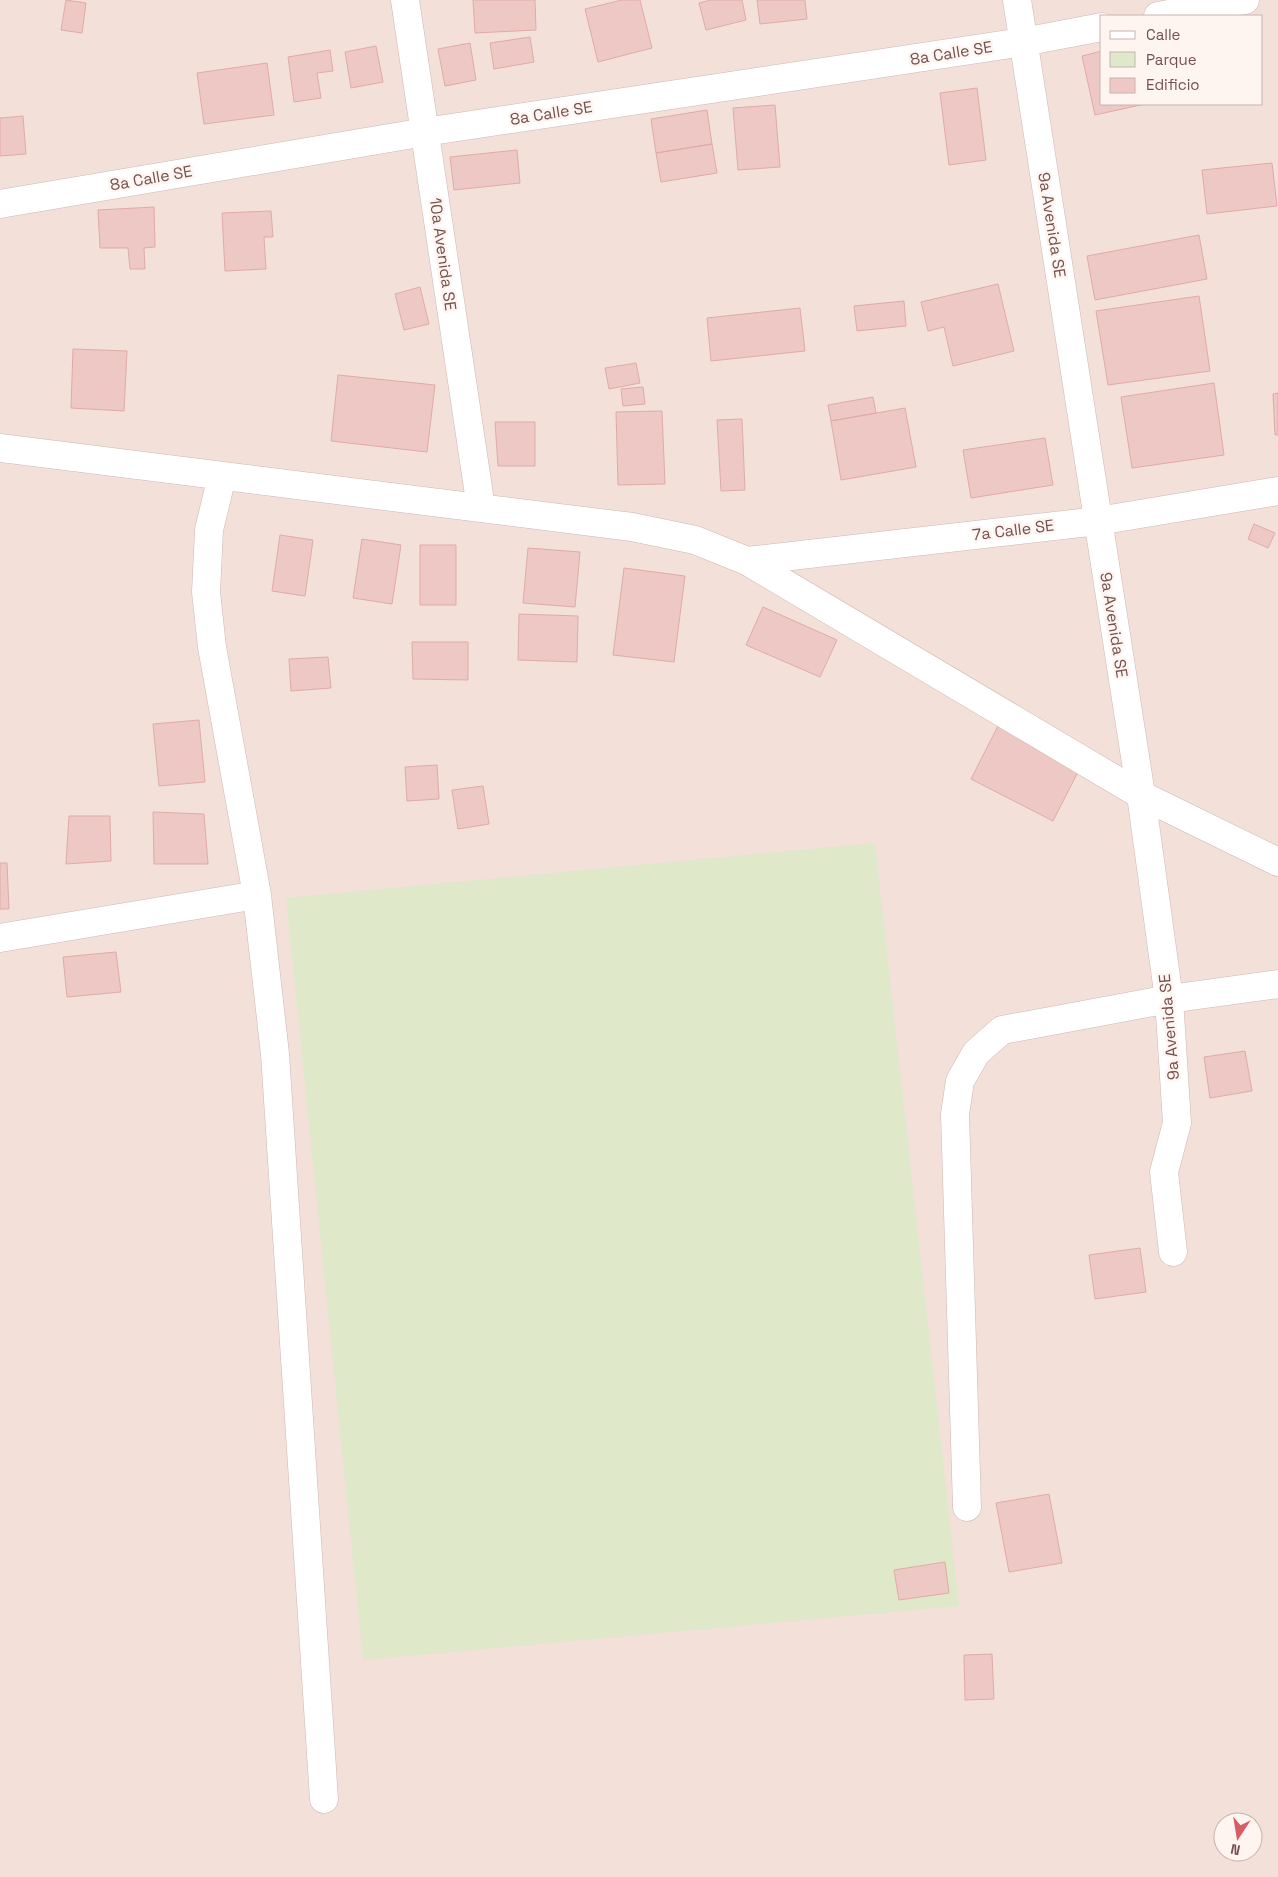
<svg xmlns="http://www.w3.org/2000/svg" width="1278" height="1877" viewBox="0 0 1278 1877" font-family="'Space Grotesk',sans-serif">
<rect width="100%" height="100%" fill="#fbf0ea"/>
<path fill="#f2e0d9" fill-rule="evenodd" d="M0,0H1278V1877H0ZM1102,16H1262V104H1102ZM1223,1822H1253V1852H1223Z"/>
<path fill="#dfe8c9" d="M875,843L959,1606L363,1660L286,898Z"/>
<path fill="#eec8c4" stroke="#e0aba6" d="M66,0L86,3L82,33L61,30Z
M473,0H535L536,30L475,33Z
M622,0H640L652,48L598,62L585,9Z
M711,0H742L746,20L706,30L699,3Z
M757,0H805L807,19L760,24Z
M530,37L534,62L494,69L490,43Z
M470,43L476,80L445,86L438,49Z
M376,46L383,82L351,88L345,52Z
M330,50L333,71L317,73L321,98L294,102L288,57Z
M1102,51V104H1145L1095,115L1082,56Z
M267,63L274,115L204,124L197,73Z
M977,88L986,160L949,165L940,93Z
M775,105L780,167L738,170L733,108Z
M707,110L712,144L656,153L651,119Z
M23,116L26,154L0,156V118Z
M712,144L717,173L661,182L656,153Z
M517,150L520,183L454,190L450,157Z
M1272,163L1277,206L1207,214L1202,170Z
M154,207L155,247L144,248L145,269H130L128,248H100L98,210Z
M271,211L273,237H264L266,269L225,271L222,213Z
M1199,235L1207,279L1095,300L1087,256Z
M998,284L1014,351L953,366L944,327L928,331L921,302Z
M420,287L429,324L404,330L395,294Z
M1199,296L1210,371L1108,385L1096,311Z
M904,301L906,326L857,331L854,306Z
M800,308L805,351L711,361L707,318Z
M73,349L127,351L124,411L71,408Z
M636,363L640,383L609,389L605,368Z
M338,375L435,385L427,452L331,441Z
M1214,383L1224,455L1132,468L1121,397Z
M643,387L645,404L623,406L621,389Z
M1278,393V435H1275L1273,394Z
M873,397L876,413L831,421L828,405Z
M905,408L916,467L841,480L831,421Z
M662,411L665,484L618,485L616,412Z
M742,419L745,490L721,491L717,420Z
M495,422H535V466H498Z
M1045,438L1053,485L971,498L963,450Z
M1254,524L1275,533L1268,548L1248,539Z
M280,535L313,540L305,596L272,591Z
M362,539L401,545L392,604L353,598Z
M420,545H456V605H420Z
M528,548L580,552L575,607L523,603Z
M624,568L685,576L674,662L613,655Z
M763,607L837,640L820,677L746,645Z
M519,614L578,616L577,662L518,660Z
M412,642H468V680L413,679Z
M328,657L331,688L291,691L289,659Z
M199,720L205,782L159,786L153,724Z
M998,726L1080,768L1053,821L971,779Z
M437,765L439,799L407,801L405,767Z
M483,786L489,824L458,829L452,790Z
M153,812L204,814L208,864H154Z
M69,816H110L111,861L66,864Z
M0,863H7L9,909H0Z
M116,952L121,992L67,997L63,957Z
M1245,1051L1252,1091L1210,1098L1204,1057Z
M1140,1248L1146,1292L1095,1299L1089,1255Z
M1049,1494L1062,1563L1009,1572L996,1503Z
M945,1562L949,1593L899,1600L894,1570Z
M992,1654L994,1699L965,1700L964,1655Z"/>
<g fill="none" stroke-linecap="round" stroke-linejoin="round">
<defs>
<path id="minor" d="M405,0L481,508
M1017,0L1141,795L1169,999L1177,1123L1164,1172L1173,1252
M1158,16L1245,0
M0,204L425,132L1023,42L1102,27
M0,448L632,527L695,540L747,561L1141,795L1278,862
M222,476L209,530L206,592L212,647L257,895L275,1054L324,1799
M747,561L1098,521L1278,491
M0,938L257,895
M967,1507L955,1114L960,1081L976,1053L1002,1030L1169,999L1278,984"/>
</defs>
<use href="#minor" stroke="#cfb7b3" stroke-width="29"/>
<use href="#minor" stroke="#fff" stroke-width="28"/>
</g>
<g text-anchor="middle" dominant-baseline="central" stroke-width="5" stroke-linejoin="round" paint-order="stroke">
<g font-size="16" fill="#74514f" stroke="#fef5f1">
<text transform="translate(951 53) rotate(-9)">8a Calle SE</text>
<text transform="translate(551 113) rotate(-9)">8a Calle SE</text>
<text transform="translate(151 178) rotate(-10)">8a Calle SE</text>
<text transform="translate(1052 225) rotate(81)">9a Avenida SE</text>
<text transform="translate(443 254) rotate(82)">10a Avenida SE</text>
<text transform="translate(1013 530) rotate(-7)">7a Calle SE</text>
<text transform="translate(1114 625) rotate(81)">9a Avenida SE</text>
<text transform="translate(1169 1027) rotate(-95)">9a Avenida SE</text>
</g>
</g>
<rect x="1100" y="15" width="162" height="90" fill="#fef5f1" stroke="#c7b3b0"/>
<rect x="1110" y="31" width="25" height="8" fill="#ffffff" stroke="#c7b3b0"/>
<text x="1146" y="40" font-size="15" fill="#74514f">Calle</text>
<rect x="1110" y="52" width="25" height="15" fill="#dfe8c9" stroke="#c7b3b0"/>
<text x="1146" y="65" font-size="15" fill="#74514f">Parque</text>
<rect x="1110" y="78" width="25" height="15" fill="#eec8c4" stroke="#c7b3b0"/>
<text x="1146" y="90" font-size="15" fill="#74514f">Edificio</text>
<g transform="translate(1238 1837) rotate(192)"><circle r="24" fill="#fef5f1" stroke="#c7b3b0"/>
<path d="M0-4L9 19L0 12L-9 19Z" fill="#da5b65"/>
<text y="-8" font-size="14" font-weight="bold" text-anchor="middle" fill="#74514f">N</text>
</g>
</svg>
